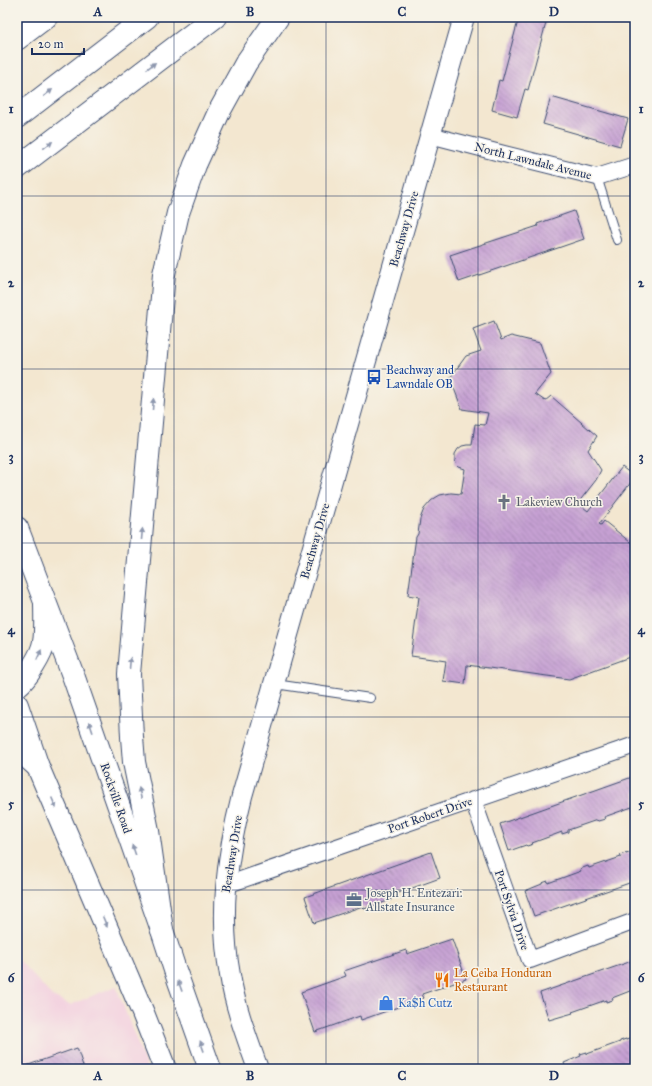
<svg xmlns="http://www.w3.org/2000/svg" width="652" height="1086" viewBox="0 0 652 1086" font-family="'IM FELL Great Primer',serif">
<defs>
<pattern id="building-back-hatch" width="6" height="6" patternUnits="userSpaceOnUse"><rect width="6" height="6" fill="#c6a0d3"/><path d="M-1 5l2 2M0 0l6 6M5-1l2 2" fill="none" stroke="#a083ae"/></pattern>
</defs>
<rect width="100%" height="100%" fill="#f7f3e8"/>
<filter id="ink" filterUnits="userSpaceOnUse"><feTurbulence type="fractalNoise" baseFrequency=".025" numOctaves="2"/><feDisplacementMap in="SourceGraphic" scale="8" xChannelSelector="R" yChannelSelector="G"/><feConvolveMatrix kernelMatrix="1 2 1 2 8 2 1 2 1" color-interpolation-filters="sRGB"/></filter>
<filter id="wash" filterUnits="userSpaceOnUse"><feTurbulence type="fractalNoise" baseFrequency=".012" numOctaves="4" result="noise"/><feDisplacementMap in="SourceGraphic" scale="16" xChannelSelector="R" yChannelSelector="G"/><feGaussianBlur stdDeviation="0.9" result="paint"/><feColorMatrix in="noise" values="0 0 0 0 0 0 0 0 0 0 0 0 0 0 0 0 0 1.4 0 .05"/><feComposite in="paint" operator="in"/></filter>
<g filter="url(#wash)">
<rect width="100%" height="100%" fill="#f3e7d0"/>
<path fill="#f3cfdf" d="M17,958L53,997L70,1005L116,986L147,1069H17Z"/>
<g id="blocks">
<path fill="url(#building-back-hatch)" d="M519,17H546L544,23H546L528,90L525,89L517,117L492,110L499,80L502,81Z
M551,97L628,119L620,146L543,124Z
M574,211L584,239L459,282L450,255L538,226L537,224Z
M494,321L501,340L511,336L540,343L551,374L535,394L545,401L551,396L597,436L588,450L601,470L596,480L578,503L588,511L622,467L635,477L599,524L601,525L604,521L635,546V655L569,679L467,665L465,684L443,681L446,661L411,656L419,597L408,595L416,537L418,534L420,519L424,509L431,501L435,498L440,495L451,493L461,494L465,469L459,467L456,464L455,460V454L458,449L462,446L467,445H472L475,424L485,425L488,413L462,409L450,378L466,356L481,351L473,329Z
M635,776V808L633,809L632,807L604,817L605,819L598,821L597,820L568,830V832L562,834V832L532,843L533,844L527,846L526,845L509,851L500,824Z
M635,851V881L534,916L525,891L542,884V883L548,881V883L581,871L580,869L588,866L589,868L621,857L620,855L626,853V854Z
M431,852L440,878L390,896L391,900L364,909L363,906L314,923L305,897Z
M452,939L466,979L422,994L424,998L361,1020L360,1016L315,1032L301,992L346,976L344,971L406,950L407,954Z
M635,960V989L612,998L613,1000L606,1002V1000L572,1012L573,1013L566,1015L549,1020L540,993Z
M635,1037V1067L629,1069H566L564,1063L581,1056L580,1054L587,1052V1054L620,1042V1041L626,1039V1040Z
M77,1048L84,1069H17Z"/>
</g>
</g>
<g filter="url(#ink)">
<use href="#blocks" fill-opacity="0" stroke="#3b4b6f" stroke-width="1"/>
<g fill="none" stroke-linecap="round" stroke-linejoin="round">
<defs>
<path id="service" d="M597,177L617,240
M275,684L370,698"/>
<path id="minor" d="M430,135L500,153L597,177L635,165
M473,800L530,960L635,921
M226,885L635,745"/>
<path id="tertiary" d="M258,1069C247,1038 235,1007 230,975C219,915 227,855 242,796L464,17"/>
<path id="primary" d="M17,528L74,678L162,930L175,970L210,1069
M17,705L38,767L143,1013L165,1069"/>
<path id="motorway" d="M17,39L46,17
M17,117L147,17
M17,168L215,17
M17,686C27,678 42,655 44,642C46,631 45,613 45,602
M17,748L38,767
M162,930L148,831L134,762L132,737L129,674L164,274L178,213L195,165L219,112L246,63L278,17"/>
</defs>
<use href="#service" stroke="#3b4b6f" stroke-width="10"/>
<use href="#minor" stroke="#3b4b6f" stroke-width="18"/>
<use href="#tertiary" stroke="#3b4b6f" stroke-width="22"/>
<use href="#primary" stroke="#3b4b6f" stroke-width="24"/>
<use href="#motorway" stroke="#3b4b6f" stroke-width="24"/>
<use href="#service" stroke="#fff" stroke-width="8"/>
<use href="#minor" stroke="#fff" stroke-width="16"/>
<use href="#tertiary" stroke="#fff" stroke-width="20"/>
<use href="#primary" stroke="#fff" stroke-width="22"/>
<use href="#motorway" stroke="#fff" stroke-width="22"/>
</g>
<defs><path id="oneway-solid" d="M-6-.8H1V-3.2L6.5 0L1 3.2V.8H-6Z"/></defs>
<g fill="#8d97ae">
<use href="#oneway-solid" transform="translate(151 66) rotate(-37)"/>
<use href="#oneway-solid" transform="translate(48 93) rotate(-38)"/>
<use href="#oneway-solid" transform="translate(48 145) rotate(-37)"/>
<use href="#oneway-solid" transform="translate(153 404) rotate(-85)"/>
<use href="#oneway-solid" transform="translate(142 534) rotate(-85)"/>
<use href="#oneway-solid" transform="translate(39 655) rotate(-66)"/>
<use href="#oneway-solid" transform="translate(130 663) rotate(-85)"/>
<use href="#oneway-solid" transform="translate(91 727) rotate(-109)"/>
<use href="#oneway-solid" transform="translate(140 793) rotate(-102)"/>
<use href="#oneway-solid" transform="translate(54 803) rotate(67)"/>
<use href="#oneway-solid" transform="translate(134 850) rotate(-109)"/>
<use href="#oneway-solid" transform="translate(105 922) rotate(67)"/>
<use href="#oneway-solid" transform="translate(180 986) rotate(-110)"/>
<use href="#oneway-solid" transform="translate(202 1046) rotate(-110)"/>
</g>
</g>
<path fill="none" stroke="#1b2f5e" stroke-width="1" stroke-opacity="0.55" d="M174,17V1069M326,17V1069M478,17V1069M17,196H635M17,369H635M17,543H635M17,717H635M17,890H635"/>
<defs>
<symbol id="bus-bare" viewBox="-9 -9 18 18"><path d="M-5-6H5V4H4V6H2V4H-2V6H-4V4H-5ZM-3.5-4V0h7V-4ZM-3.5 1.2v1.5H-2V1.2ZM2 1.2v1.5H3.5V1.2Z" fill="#1a4fb4" stroke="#f7f3e8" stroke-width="2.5" paint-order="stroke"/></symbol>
<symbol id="church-bare" viewBox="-9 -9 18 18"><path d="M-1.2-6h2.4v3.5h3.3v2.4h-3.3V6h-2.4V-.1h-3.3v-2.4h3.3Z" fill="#6b7280" stroke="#f7f3e8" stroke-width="2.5" paint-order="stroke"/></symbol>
<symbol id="office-bare" viewBox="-9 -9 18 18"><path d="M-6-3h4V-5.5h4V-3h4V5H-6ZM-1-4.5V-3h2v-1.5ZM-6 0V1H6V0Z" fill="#5c6f8a" stroke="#f7f3e8" stroke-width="2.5" paint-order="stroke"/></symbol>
<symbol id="restaurant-bare" viewBox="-9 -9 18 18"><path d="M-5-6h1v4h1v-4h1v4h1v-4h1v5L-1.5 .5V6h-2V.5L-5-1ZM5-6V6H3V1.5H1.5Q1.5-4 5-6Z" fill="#e8710a" stroke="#f7f3e8" stroke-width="2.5" paint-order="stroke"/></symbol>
<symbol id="shop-bare" viewBox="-9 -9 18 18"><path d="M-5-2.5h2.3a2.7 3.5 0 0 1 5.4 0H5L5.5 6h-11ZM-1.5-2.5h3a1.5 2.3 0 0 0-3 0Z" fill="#3f7fe0" stroke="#f7f3e8" stroke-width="2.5" paint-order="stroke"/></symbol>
</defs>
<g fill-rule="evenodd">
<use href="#bus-bare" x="363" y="366" width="22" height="22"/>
<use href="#church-bare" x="493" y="491" width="22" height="22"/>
<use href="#office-bare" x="343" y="889" width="22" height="22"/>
<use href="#restaurant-bare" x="431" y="969" width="22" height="22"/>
<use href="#shop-bare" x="375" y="992" width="22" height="22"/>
</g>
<g text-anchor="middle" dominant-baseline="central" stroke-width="3" stroke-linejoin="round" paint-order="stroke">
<g font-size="12" fill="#1b2f5e" stroke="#f7f3e8">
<text transform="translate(533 161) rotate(14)">North Lawndale Avenue</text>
<text transform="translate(404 229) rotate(-74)">Beachway Drive</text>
<text transform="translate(315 541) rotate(-74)">Beachway Drive</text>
<text transform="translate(116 798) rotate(71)">Rockville Road</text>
<text transform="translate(430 815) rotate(-19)">Port Robert Drive</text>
<text transform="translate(232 854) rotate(-81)">Beachway Drive</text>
<text transform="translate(512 910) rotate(71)">Port Sylvia Drive</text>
</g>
<g font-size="12" fill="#164399" stroke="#f7f3e8" text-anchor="start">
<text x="386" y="370">Beachway and<tspan x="386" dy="14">Lawndale OB</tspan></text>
</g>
<g font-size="12" fill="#5b616d" stroke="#f7f3e8" text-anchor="start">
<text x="516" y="502">Lakeview Church</text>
</g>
<g font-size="12" fill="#4e5e75" stroke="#f7f3e8" text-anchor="start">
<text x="366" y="893">Joseph H. Entezari:<tspan x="366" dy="14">Allstate Insurance</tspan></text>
</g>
<g font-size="12" fill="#c56008" stroke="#f7f3e8" text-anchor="start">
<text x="454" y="973">La Ceiba Honduran<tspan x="454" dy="14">Restaurant</tspan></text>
</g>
<g font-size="12" fill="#366cbe" stroke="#f7f3e8" text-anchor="start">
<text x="398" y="1003">Ka$h Cutz</text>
</g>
</g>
<rect width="652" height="1086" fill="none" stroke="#f7f3e8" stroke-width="44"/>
<path d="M32 48v6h52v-6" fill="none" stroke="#1b2f5e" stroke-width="2"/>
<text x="38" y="48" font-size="12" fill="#1b2f5e" stroke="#f7f3e8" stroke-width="3" paint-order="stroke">20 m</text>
<rect x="22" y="22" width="608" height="1042" fill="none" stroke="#1b2f5e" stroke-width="1.5"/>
<g font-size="13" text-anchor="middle" font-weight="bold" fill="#1b2f5e">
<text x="98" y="16">A</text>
<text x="250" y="16">B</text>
<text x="402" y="16">C</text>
<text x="554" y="16">D</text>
<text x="11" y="113">1</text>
<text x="641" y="113">1</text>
<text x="11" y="287">2</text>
<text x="641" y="287">2</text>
<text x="11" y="461">3</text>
<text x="641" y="461">3</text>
<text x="11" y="634">4</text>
<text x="641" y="634">4</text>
<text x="11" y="808">5</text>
<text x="641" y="808">5</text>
<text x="11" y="982">6</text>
<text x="641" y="982">6</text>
<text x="98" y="1080">A</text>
<text x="250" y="1080">B</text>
<text x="402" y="1080">C</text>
<text x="554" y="1080">D</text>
</g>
</svg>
